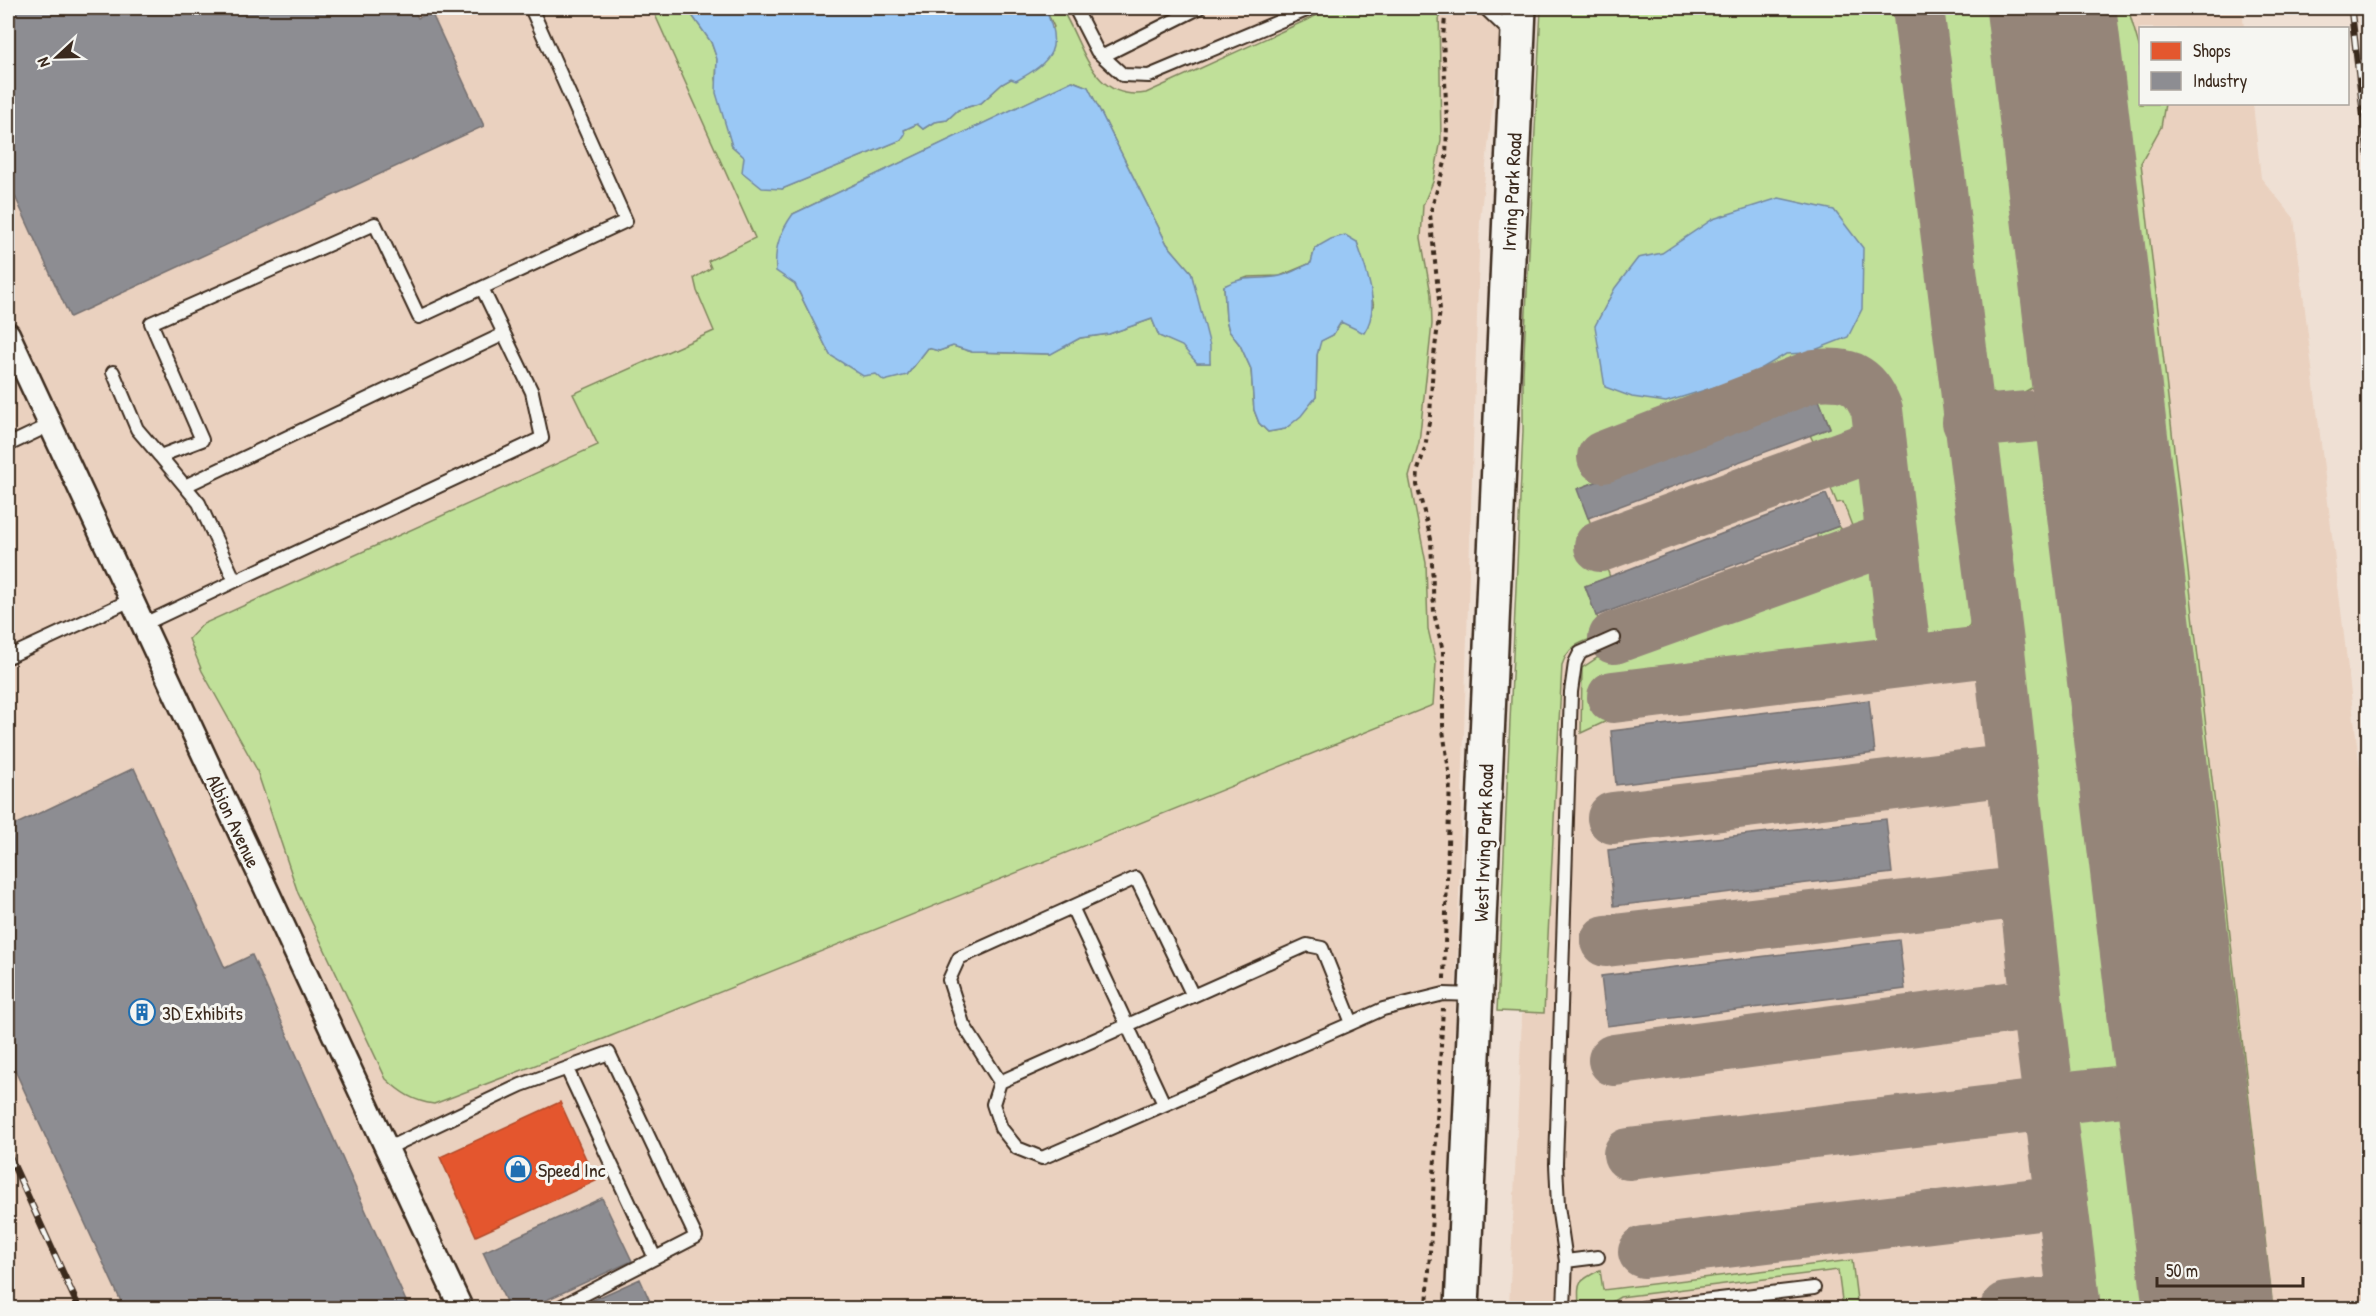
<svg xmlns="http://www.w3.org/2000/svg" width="2376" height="1316" viewBox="0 0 2376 1316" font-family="'Patrick Hand',sans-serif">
<rect width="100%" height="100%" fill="#efe0d4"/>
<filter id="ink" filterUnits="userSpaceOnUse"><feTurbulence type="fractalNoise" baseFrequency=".0167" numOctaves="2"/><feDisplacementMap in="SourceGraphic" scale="12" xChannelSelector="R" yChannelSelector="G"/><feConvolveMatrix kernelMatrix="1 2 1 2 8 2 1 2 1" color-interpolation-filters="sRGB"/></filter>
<g filter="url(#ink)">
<path fill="#ead1bf" d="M8,8H1503L1480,221L1446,1308H8Z
M1567,8H2242L2244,28H2140V104H2253L2261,178L2294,218L2368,836V1308H1509Z"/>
<path fill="#c0e099" stroke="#7e855c" stroke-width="1.5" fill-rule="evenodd" d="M652,8H687L711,42L717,59L716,79L732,146L782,189L901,140L904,130L917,124L923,129L934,122L947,120L958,110L981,103L1002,84L1011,79L1054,27L1045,8H1061C1084,44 1091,102 1146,93L1333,8H1439L1441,140L1433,182L1423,205L1421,238L1431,294L1432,324L1419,442L1409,477L1426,563L1428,629L1436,663L1433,705L606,1038L434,1104C413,1101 401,1093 386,1079L298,893L256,768L202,671L189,639L203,624L598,445L573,394L714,331L697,291L694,278L711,268L708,261L755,238ZM1073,81L1088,87L1167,244L1191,272L1210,363H1197L1189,348L1159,336L1152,319L1109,334L1080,338L1050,354L972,352L953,346L939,351L928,348L907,375L876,374L830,355L795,284L793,214ZM1357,242L1374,306L1341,322L1333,335L1320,341L1317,355L1316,397L1285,429L1268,432L1259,423L1254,410L1251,369L1240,345L1229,331L1226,319L1224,286L1248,277L1280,276L1311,263L1315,248Z
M1541,8H1902L1973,614L1969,627L1950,641L1932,640L1924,632L1916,611L1895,428L1887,398L1877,376L1862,366L1839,360L1747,377L1587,448L1598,481L1578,489L1610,577L1585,586L1604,634C1583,643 1570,642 1562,665L1544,1013L1497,1011L1523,431V373Z
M1936,8H2006L2047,350C2047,358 2048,366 2045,374C2042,381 2035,386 2028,390C2008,403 1988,398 1979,374Z
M2096,8H2128L2140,49V104H2165L2161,127L2141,163L2273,1308H2253Z
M1838,384C1865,389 1865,406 1866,430C1854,442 1835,448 1819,453L1810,435L1830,427L1819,401L1812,403L1807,392L1816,388Z
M2021,430C2040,433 2053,446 2062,462L2129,1025C2129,1061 2110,1087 2072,1074L2063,1057L1991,453C1996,438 2007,434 2021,430Z
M1854,462L1864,464L1871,474L1879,524C1870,536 1816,566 1817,534L1839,526L1842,530L1852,526L1843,502L1837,503L1827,479C1832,467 1842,463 1854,462Z
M1868,556C1874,558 1879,560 1882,566C1890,582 1892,620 1890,637L1877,645L1861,650L1605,679L1611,719L1581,733L1582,668L1600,656Z
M2110,1110C2128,1115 2138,1125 2144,1143L2164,1308H2093L2072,1132C2080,1111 2090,1111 2110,1110Z
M1852,1260L1858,1308H1843L1838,1270L1620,1297L1602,1308H1579C1578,1282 1576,1282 1600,1270L1603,1290Z
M1794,1302H1798L1799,1307L1738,1308Z"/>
<path fill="#9ac8f5" stroke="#74899f" stroke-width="1.5" d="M687,8H1045C1063,48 1053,61 1016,81L1011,79L1002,84L981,103L958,110L947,120L934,122L923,129L917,124L904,130L905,134L901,140L782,189L762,188L742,172L744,157L732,146L716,93L717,59L711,42Z
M1072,81L1088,87L1167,244L1191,272L1210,346V363H1197L1182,346L1159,336L1152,319L1109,334L1080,338L1051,354L972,352L953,346L939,351L928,348L907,375L884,381L876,374L863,376L830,355L795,284L776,271C774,248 780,232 793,214Z
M1779,198L1834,210L1863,248L1862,309L1848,337L1807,353L1786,354L1747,377L1666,402L1632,397L1605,387L1595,326L1615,288L1638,258L1662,253L1713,219Z
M1345,235L1357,242C1366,271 1382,306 1364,333L1341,322L1333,335L1321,341L1317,355L1316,397L1301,416L1285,429L1268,432L1259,423L1254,410L1251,369L1240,345L1229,331L1226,319L1224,286C1245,274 1258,281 1280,276C1290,274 1301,267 1311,263L1315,248L1331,239Z"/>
<path fill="#e4572e" stroke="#b14a29" stroke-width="1.5" d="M560,1102L596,1181L476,1236L440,1157Z"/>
<path fill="#8d8d92" stroke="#746f6f" stroke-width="1.5" d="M8,8H413L418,18L431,12L484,126L70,317L8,181Z
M1819,400L1830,428L1588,518L1577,489Z
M1826,494L1839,526L1596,616L1585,586Z
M1869,700L1875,753L1616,785L1611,731Z
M134,768L225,968L252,955L409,1308H124L8,1055V828Z
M1886,819L1892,873L1614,906L1608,850Z
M1899,940L1905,989L1607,1026L1601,976Z
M602,1198L632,1261L529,1308H509L483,1252Z
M640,1279L653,1308H575Z"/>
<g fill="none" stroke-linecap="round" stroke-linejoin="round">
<path stroke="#958579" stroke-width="52" d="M1918,8L1999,650L2037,1004L2075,1308
M1968,422L2100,411
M1603,457L1815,375C1849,373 1864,377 1877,410L1906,661
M1600,546L1881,443
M1614,638L1892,538
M1613,697L1999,650
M1613,818L2012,770
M1606,941L2025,892
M1614,1060L2037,1004
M2049,1099L2181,1085
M1629,1154L2050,1104
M1644,1252L2062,1201
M2006,1308L2074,1300"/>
<path stroke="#958579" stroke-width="130" d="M2051,8L2208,1308"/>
<defs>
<path id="service" d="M1075,8L1097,51L1123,75L1149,76L1311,8
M1485,8L1512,34
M1103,56L1199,8
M113,372L137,429L160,456L202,440L151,323L375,224L419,317L626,221L531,8
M8,445L50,425
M160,456L199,503L235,581L542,438L532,392L482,288
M185,486L504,334
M142,625L235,581
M8,657L131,600
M1352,1023L1322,948L1307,945L1000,1082L993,1104L1001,1128L1017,1148L1042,1158L1352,1023L1383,1009L1444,994L1475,995
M567,1069L655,1258
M1000,1082L963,1024L949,980L959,958L1072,907
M1164,1104L1072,907L1136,878L1193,996
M386,1149L521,1085L609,1053L696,1237L558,1308
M1566,1261L1598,1257
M1564,1308L1566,1261L1558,1206L1556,1164L1571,692L1575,663L1580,653L1614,638
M1643,1308L1814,1288"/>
<path id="minor" d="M8,334L461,1308"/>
<path id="secondary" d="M1462,1308L1519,8"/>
</defs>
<use href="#service" stroke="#3b2a1e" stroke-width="16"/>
<use href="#minor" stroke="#3b2a1e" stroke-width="27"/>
<use href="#secondary" stroke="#3b2a1e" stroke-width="38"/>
<path stroke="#3b2a1e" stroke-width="4" stroke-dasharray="4.5 4.5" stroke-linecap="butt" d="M1444,979L1450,778L1443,730V651L1434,613L1431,539L1417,485L1418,470L1425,448L1430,416L1433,363L1440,310L1430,214L1446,159L1447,124L1443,37L1446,8
M1427,1308L1443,1008"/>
<use href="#service" stroke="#f6f6f2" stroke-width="12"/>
<use href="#minor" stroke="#f6f6f2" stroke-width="22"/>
<use href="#secondary" stroke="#f6f6f2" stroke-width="33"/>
<defs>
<path id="rail" d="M2351,8L2368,154
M2363,8L2368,56
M8,1153L79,1308"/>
</defs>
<use href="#rail" stroke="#3b2a1e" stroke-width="7"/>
<use href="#rail" stroke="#f6f6f2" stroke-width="4.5" stroke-dasharray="14" stroke-linecap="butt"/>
</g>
</g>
<defs>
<symbol id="building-ring" viewBox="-11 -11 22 22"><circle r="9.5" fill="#f6f6f2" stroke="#1f6fb2" stroke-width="1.5"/><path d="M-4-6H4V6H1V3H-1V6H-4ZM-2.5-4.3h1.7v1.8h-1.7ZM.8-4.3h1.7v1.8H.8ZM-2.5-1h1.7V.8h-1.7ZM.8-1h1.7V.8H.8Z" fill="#1f6fb2"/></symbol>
<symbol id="shop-ring" viewBox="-11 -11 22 22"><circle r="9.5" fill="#f6f6f2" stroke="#1f6fb2" stroke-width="1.5"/><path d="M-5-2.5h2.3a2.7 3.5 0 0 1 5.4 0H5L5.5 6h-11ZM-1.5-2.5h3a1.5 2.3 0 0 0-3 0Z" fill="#1f6fb2"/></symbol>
</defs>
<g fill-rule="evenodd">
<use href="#building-ring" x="127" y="997" width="30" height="30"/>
<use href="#shop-ring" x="503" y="1154" width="30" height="30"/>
</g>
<g text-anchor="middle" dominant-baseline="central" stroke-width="6" stroke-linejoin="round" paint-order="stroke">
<g font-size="20" fill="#3b2a1e" stroke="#f6f6f2">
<text transform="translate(1511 192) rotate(-87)">Irving Park Road</text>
<text transform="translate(234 821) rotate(65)">Albion Avenue</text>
<text transform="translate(1483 843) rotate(-88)">West Irving Park Road</text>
</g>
<g font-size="20" fill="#3b2a1e" stroke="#f6f6f2" text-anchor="start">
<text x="162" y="1012">3D Exhibits</text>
<text x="538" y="1169">Speed Inc</text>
</g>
</g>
<rect width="2376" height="1316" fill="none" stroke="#f6f6f2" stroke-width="30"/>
<rect x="15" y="15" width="2346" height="1286" fill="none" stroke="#3b2a1e" stroke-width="2" filter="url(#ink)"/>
<rect x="2139" y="27" width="210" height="78" fill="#f6f6f2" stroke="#aba49d" stroke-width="1.5"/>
<rect x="2151" y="42" width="30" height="18" fill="#e4572e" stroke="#aba49d" stroke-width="1.5"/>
<text x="2193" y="57" font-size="18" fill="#3b2a1e">Shops</text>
<rect x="2151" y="72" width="30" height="18" fill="#8d8d92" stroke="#aba49d" stroke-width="1.5"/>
<text x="2193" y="87" font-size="18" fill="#3b2a1e">Industry</text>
<g transform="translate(57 57) rotate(248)" stroke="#f6f6f2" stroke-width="4.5" paint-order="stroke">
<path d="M0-4.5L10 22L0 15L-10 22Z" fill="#3b2a1e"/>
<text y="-9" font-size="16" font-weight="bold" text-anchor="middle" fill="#3b2a1e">N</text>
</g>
<path d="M2157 1277v9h146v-9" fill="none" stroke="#3b2a1e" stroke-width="3"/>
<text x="2166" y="1277" font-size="18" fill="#3b2a1e" stroke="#f6f6f2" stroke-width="4.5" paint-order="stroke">50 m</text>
</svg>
